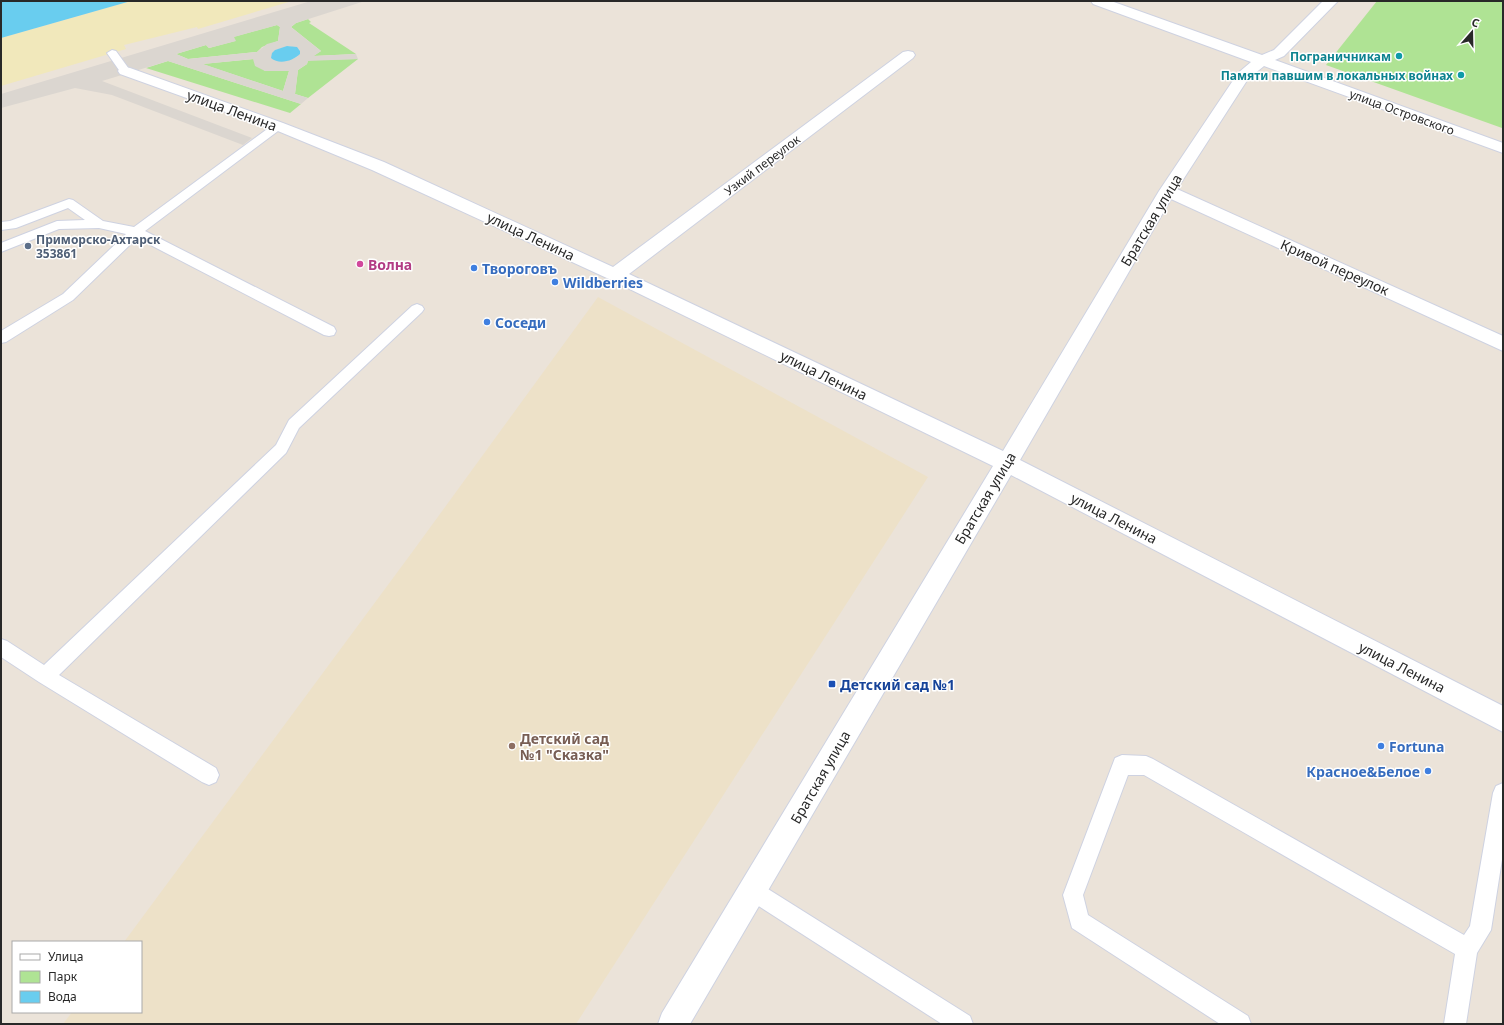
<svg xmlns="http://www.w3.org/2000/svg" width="1504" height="1025" viewBox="0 0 1504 1025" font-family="'Noto Sans',sans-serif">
<rect width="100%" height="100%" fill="#ebe3d9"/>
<path fill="#ede1c8" d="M598,297L928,477L576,1024H63L72,1012H141V942H124L413,551Z"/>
<path fill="#afe394" d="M1377,1H1503L1502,128L1326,65Z
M308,19L311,22L309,23L356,54L313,56L321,51L291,27L296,23Z
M277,25L280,27L278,41L262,47L257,52L188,59L176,54L206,45L209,48L235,41L233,37Z
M254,59L265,71H289L283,91L202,64Z
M358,59L308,98L295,94L298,70L307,64L308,60Z
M168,61L301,104L290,113L146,68Z"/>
<path fill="#f1e8bb" d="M131,1H292L198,29L197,27L124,45L126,49L1,86V38Z"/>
<path fill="#dbd6d0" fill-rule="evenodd" d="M311,1H365L296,23L291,27L321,51L314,56L356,54L358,59L308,61L307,64L298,70L295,94L308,98L301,104L168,61L102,81L252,138L243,145L112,95L75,88L1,108V94ZM277,25L280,27L278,41L267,44L257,52L188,59L176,54L206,45L209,48L236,41L234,37ZM289,46L299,49L300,51L297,57L286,61L273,60L275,50ZM253,59L255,66L265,71H289L283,91L203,64Z"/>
<path fill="#69cdef" d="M1,1H131L1,38Z
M287,46L297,47L300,51V54C293,61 279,65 271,58L272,53L275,50Z"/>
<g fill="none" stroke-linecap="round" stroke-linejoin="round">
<defs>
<path id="service" d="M112,50L116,51L129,69L130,71L129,73H121L107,53Z
M278,123L282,124L284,126L282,128L145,231L334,327L336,331L334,335L329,336L324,335L137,238L73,300L6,342L1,343V331L63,294L126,234L99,228L59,229L1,252V243L57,221L85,220L68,208L16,228L1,230V222L10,221L69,199L73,200L103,221L134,227L274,124Z
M417,304L422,306L424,309L422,312L299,428L286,453L59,675L216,768L219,775L216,782L209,785L202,782L39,682L1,657V639L7,641L44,665L276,445L289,420L412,306Z
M1122,755L1146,756L1153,759L1464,935L1470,926L1493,793L1496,786L1503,783V853L1491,930L1477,953L1466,1024H1444L1455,954L1144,775H1128L1083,895L1088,915L1248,1016L1251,1024H1220L1072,928L1063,895L1115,758Z
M753,881L760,884L970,1016L973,1024H942L746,898L743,891L746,884Z"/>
<path id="minor" d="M1091,1H1111L1262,55L1274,50L1323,1H1338L1284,56L1275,60L1503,143V153L1264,66L1248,79L1177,189L1503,336V351L1171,199L1020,460L1503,706V732L1011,475L690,1024H658L662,1013L993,466L609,279L372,170L273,129L120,74L118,71L120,68L125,67L130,68L283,123L384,162L613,267L903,52L908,51L913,52L915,55L913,58L629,274L1003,451L1159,191L1238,73L1251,62L1093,4Z"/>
</defs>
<use href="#service" stroke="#ced2e1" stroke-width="2"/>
<use href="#minor" stroke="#ced2e1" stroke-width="2"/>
<use href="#service" fill="#fff" fill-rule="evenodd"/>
<use href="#minor" fill="#fff" fill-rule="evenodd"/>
</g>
<g fill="#0f9aa8" stroke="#fff" stroke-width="1.5">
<circle cx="1399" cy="56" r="4"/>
<circle cx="1461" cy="75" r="4"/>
</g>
<circle fill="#5c6f8a" stroke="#fff" stroke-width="1.5" cx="28" cy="246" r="4"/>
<circle fill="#d1479c" stroke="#fff" stroke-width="1.5" cx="360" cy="264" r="4"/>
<g fill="#3f7fe0" stroke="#fff" stroke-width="1.5">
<circle cx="474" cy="268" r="4"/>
<circle cx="555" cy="282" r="4"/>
<circle cx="487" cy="322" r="4"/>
<circle cx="1381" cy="746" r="4"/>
<circle cx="1428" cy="771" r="4"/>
</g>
<rect fill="#1a4fb4" stroke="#fff" stroke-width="1.5" x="828" y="680" width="8" height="8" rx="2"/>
<circle fill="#8d6e63" stroke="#fff" stroke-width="1.5" cx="512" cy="746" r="4"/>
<g text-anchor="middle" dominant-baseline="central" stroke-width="3" stroke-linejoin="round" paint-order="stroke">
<g font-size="12" font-weight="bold" fill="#0d838f" stroke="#fff" text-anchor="end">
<text x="1391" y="56">Пограничникам</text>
<text x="1453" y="75">Памяти павшим в локальных войнах</text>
</g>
<g font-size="12" fill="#282828" stroke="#fff">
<text transform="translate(1402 112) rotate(20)">улица Островского</text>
<text transform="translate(762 165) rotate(-37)">Узкий переулок</text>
</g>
<g font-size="12" font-weight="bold" fill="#4e5e75" stroke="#fff" text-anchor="start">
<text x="36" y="239">Приморско-Ахтарск<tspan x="36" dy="14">353861</tspan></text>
</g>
<g font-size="14" fill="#282828" stroke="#fff">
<text transform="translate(232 110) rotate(20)">улица Ленина</text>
<text transform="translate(1151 220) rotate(-59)">Братская улица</text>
<text transform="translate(531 236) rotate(25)">улица Ленина</text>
<text transform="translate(1335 267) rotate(24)">Кривой переулок</text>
<text transform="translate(824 375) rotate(26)">улица Ленина</text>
<text transform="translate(985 498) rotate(-59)">Братская улица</text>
<text transform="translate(1114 518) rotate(27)">улица Ленина</text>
<text transform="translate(1402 667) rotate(27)">улица Ленина</text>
<text transform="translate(820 777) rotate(-60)">Братская улица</text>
</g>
<g font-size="14" font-weight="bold" fill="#b23c85" stroke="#fff" text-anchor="start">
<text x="368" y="264">Волна</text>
</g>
<g font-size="14" font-weight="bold" fill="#366cbe" stroke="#fff" text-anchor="start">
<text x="482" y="268">Твороговъ</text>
<text x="563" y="282">Wildberries</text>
<text x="495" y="322">Соседи</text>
<text x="1389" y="746">Fortuna</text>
<text x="1420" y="771" text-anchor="end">Красное&amp;Белое</text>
</g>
<g font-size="14" font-weight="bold" fill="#164399" stroke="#fff" text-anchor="start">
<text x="840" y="684">Детский сад №1</text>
</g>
<g font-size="14" font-weight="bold" fill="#785e54" stroke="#fff" text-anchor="start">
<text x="520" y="738">Детский сад<tspan x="520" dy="16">№1 "Сказка"</tspan></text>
</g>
</g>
<rect width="1504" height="1025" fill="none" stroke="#282828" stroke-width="4"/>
<rect x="12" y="941" width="130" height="72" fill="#ffffff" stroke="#a9a9a9"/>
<rect x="20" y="954" width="20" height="6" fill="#ffffff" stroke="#a9a9a9"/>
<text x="48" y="961" font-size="12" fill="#282828">Улица</text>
<rect x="20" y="971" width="20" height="12" fill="#afe394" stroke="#a9a9a9"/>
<text x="48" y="981" font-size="12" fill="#282828">Парк</text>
<rect x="20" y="991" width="20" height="12" fill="#69cdef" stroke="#a9a9a9"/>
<text x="48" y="1001" font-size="12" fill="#282828">Вода</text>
<g transform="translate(1472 32) rotate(20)" stroke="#ffffff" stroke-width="3" paint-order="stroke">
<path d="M0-3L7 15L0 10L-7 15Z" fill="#282828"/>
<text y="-6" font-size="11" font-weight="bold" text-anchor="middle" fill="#282828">С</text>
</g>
</svg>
